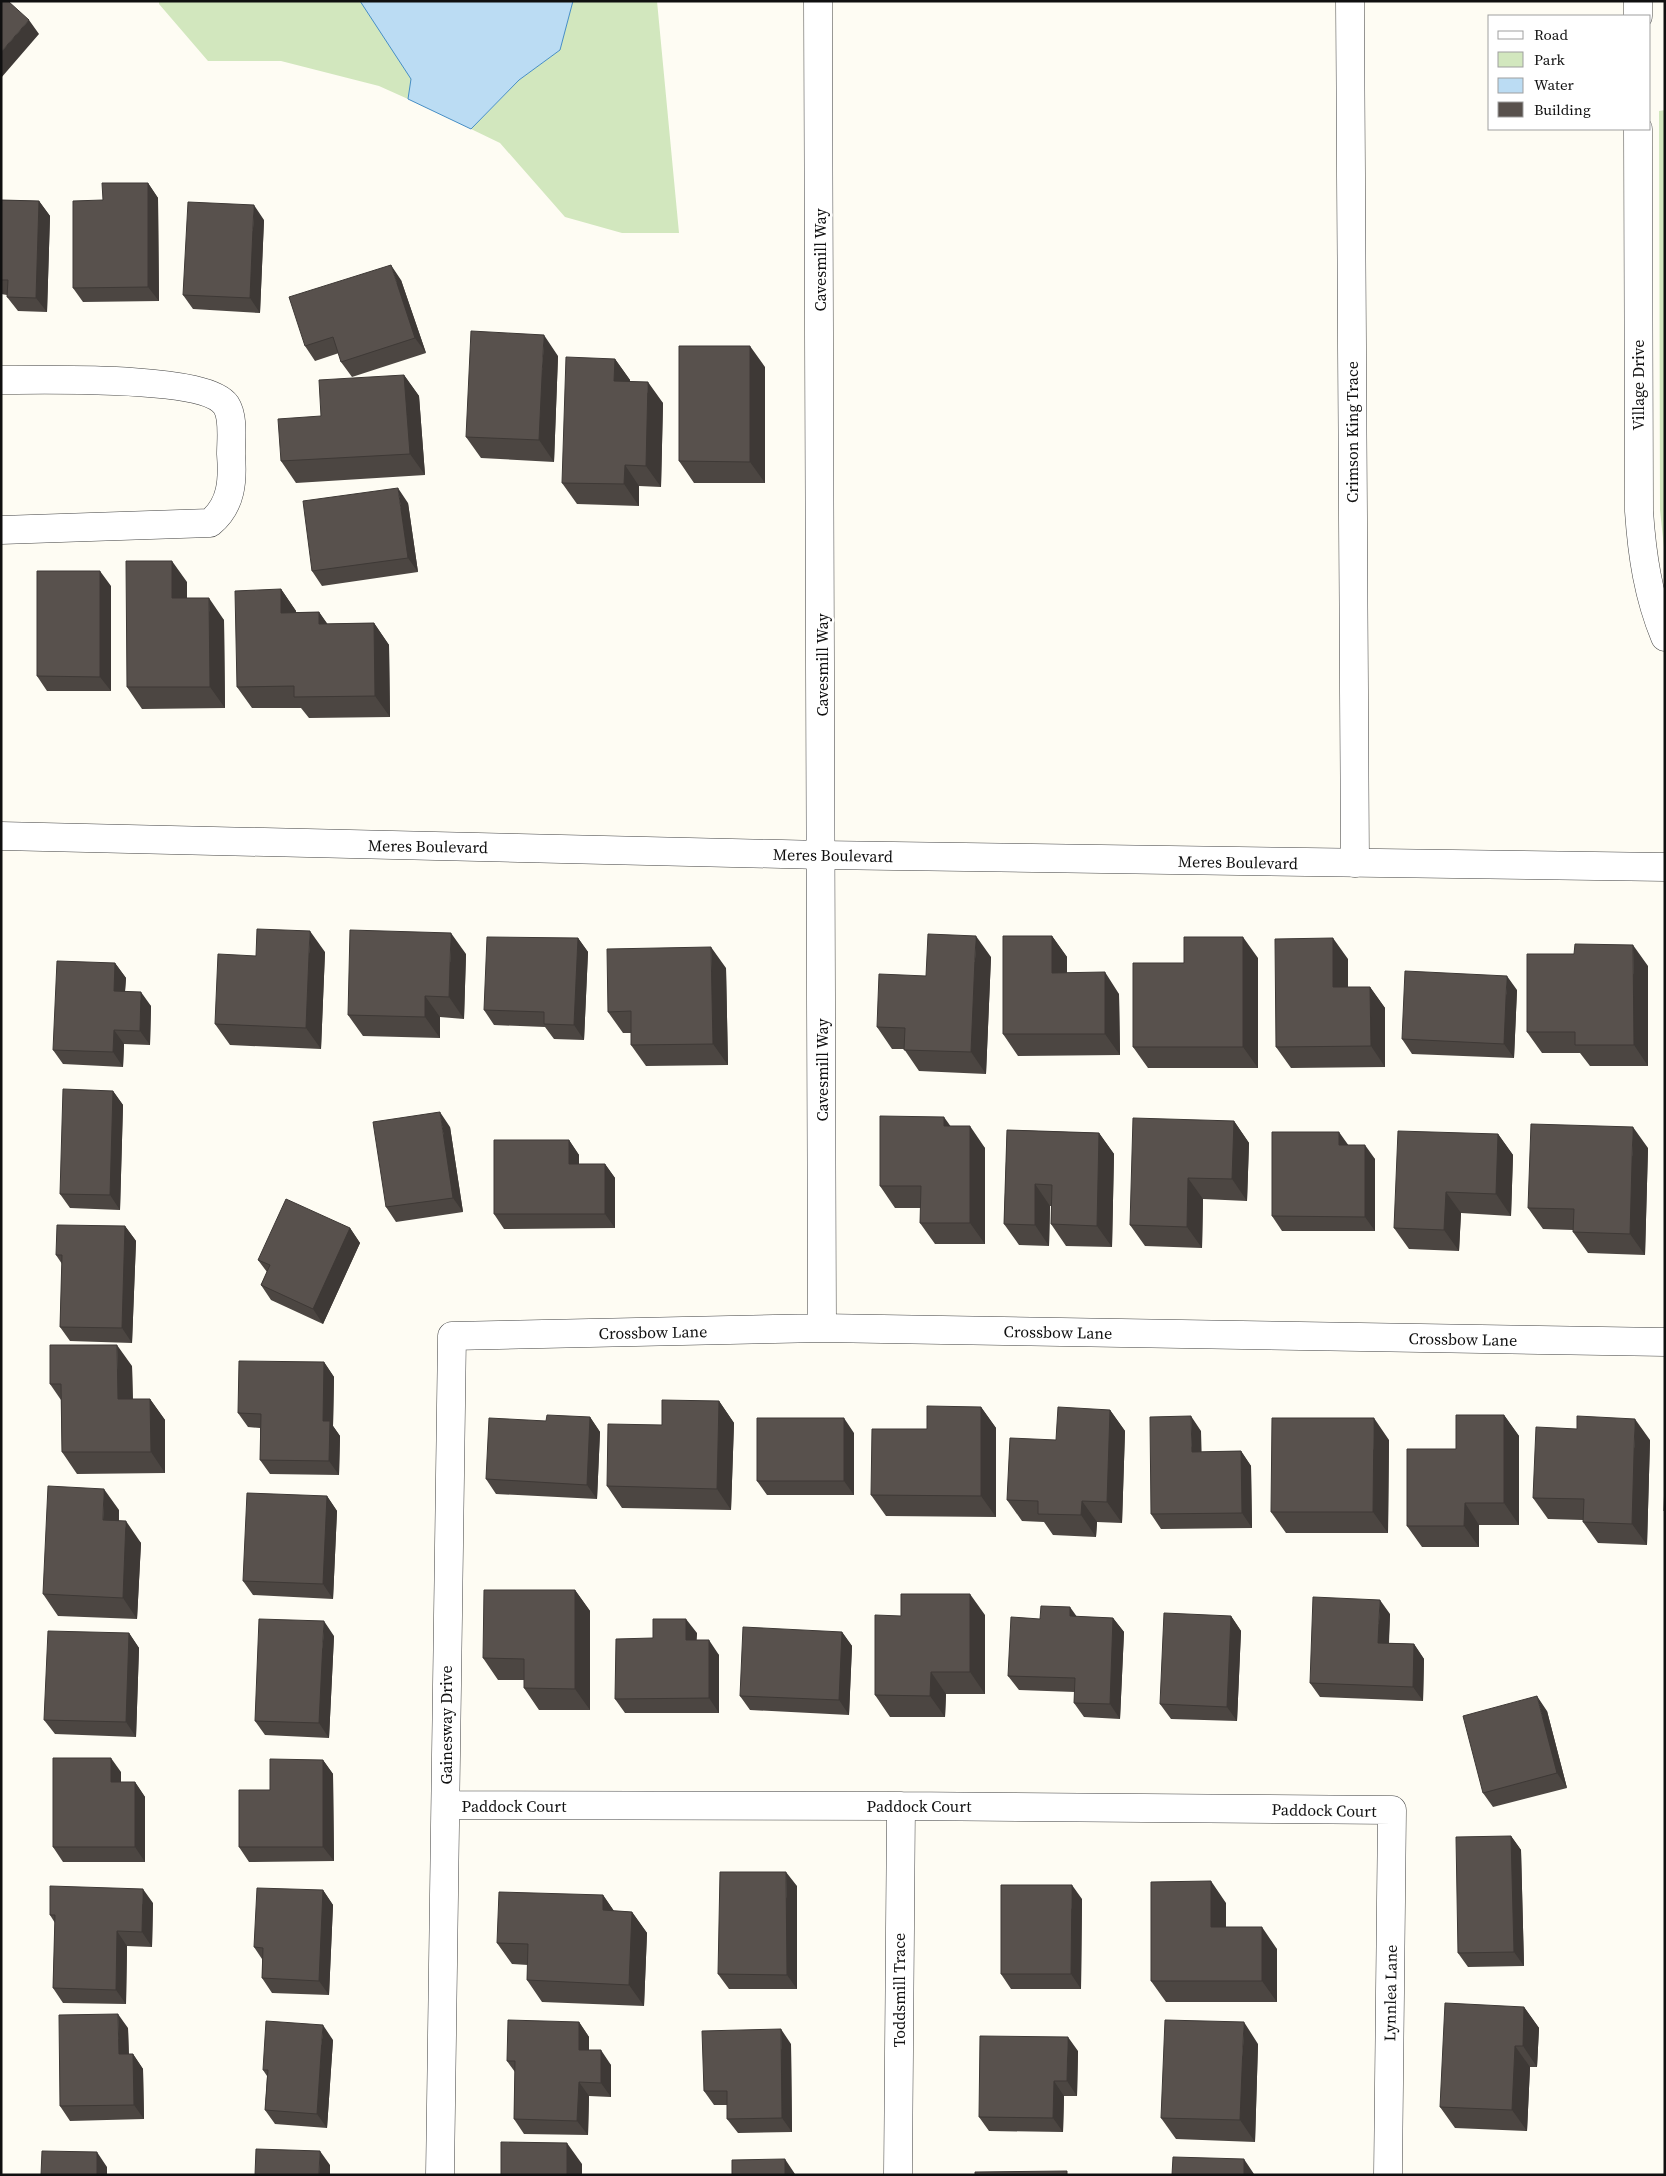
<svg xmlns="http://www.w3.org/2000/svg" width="1666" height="2176" viewBox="0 0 1666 2176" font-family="'Source Serif 4',serif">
<rect width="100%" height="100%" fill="#fefcf3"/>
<path fill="#d2e7be" d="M159,1H360L412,79L408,99L379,86L281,61H208L159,4Z
M573,1H657L679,233H622L565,217L500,143L471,129L519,80L560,50Z
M1665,110V557L1660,510L1659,111Z"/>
<path fill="#bbdcf3" stroke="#468ec5" d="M360,1H573L560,50L519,80L471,129L408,99L411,79Z"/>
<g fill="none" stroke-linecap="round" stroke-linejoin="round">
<defs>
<path id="minor" d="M818,1L822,1328
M1350,1L1355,863
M1638,1V16
M1638,129L1639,511C1642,555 1648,596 1665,637
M1,380C39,380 205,375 226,405C234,417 231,440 231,454C233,480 232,505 210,523L1,530
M446,1805L901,1806L1392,1810L1388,2175
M440,2175L452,1336L822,1328L1665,1342
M898,2175L901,1806"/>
<path id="tertiary" d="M1,836L822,855L1665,867"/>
</defs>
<use href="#minor" stroke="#434343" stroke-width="29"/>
<use href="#tertiary" stroke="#434343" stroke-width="29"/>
<use href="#minor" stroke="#fff" stroke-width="28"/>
<use href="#tertiary" stroke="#fff" stroke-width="28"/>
</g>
<path fill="#4c4642" d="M148,183L158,198L159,301L83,302L73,288L103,200Z
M1,200L39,201L50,216L47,312L18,311L7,297V295L1,294Z
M264,220L260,313L193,309L183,295Z
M401,280L426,353L352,377L341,362L339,353L315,361L305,346Z
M558,356L554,462L481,458L466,437Z
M615,359L630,380V381L663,403L661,487L639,486V506L577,504L562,483Z
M765,367V483H694L679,461Z
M404,375L419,396L425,475L296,483L281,461L321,416Z
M408,503L418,572L322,586L312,571Z
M187,582V598L224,620L225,708L142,709L127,687Z
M111,586V691H47L37,676Z
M281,589L296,611V612H319L327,624L374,623L389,645L390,717L309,718L301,708H252L237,687Z
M1052,936L1067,957V973L1119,994L1120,1055L1018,1056L1003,1034Z
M578,938L588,952L584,1040L554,1039L545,1027L494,1025L484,1010Z
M325,952L321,1049L230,1045L215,1024L256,956Z
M466,954L464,1019L440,1017V1038L363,1036L348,1015Z
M991,957L986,1074L919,1071L904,1049H892L877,1027L926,976Z
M1258,958V1068H1148L1133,1047L1184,963Z
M1348,959V987H1370L1385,1008V1067L1291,1068L1276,1047Z
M115,963L126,978L125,991L151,1006L150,1045L124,1044L123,1067L63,1064L53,1050Z
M1648,966V1066H1590L1580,1053H1542L1527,1032Z
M726,968L728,1065L646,1066L631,1045V1033H623L608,1012Z
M1517,990L1514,1058L1412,1054L1402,1039Z
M113,1091L123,1105L120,1210L70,1208L60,1194Z
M1234,1121L1249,1143L1247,1201L1203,1199L1202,1248L1145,1246L1130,1225Z
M951,1126L985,1148V1244H935L920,1223L921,1208H895L880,1186Z
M450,1127L463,1212L396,1222L386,1207Z
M1007,1130L1099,1133L1114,1154L1112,1247L1066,1246L1051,1224V1206H1050L1049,1246L1019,1245L1004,1224Z
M1498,1134L1513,1155L1511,1216L1461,1213L1459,1251L1409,1249L1394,1228Z
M569,1140L579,1155V1164H605L615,1178V1228L504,1229L494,1214Z
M1348,1145L1375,1159V1231H1282L1272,1216Z
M1648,1148L1645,1255L1588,1253L1573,1232V1230L1543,1229L1528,1208Z
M125,1226L136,1241L132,1343L70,1341L60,1327L62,1264L56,1255Z
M350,1228L360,1243L323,1324L271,1300L261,1285L267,1272L258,1260Z
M324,1362L334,1377L333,1426L340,1436L339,1475L270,1474L260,1460V1428L248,1427L238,1413Z
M132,1366L133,1399H150L165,1420V1473L77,1474L62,1452L61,1400L50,1384Z
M719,1401L734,1423L731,1510L622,1508L607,1486L662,1425Z
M981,1407L996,1428V1517L886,1516L871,1495L927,1429Z
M1110,1410L1125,1431L1122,1523L1097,1522L1096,1537L1053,1535L1044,1522L1022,1521L1007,1500L1056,1440Z
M1504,1415L1519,1436V1525H1479V1547H1422L1407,1526L1456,1449Z
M590,1417L600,1432L597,1499L496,1494L486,1479Z
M1201,1431V1452L1241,1451L1251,1466L1252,1528L1161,1529L1151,1514Z
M854,1433V1495H767L757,1481Z
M1389,1440L1388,1533H1286L1271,1512Z
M1650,1440L1647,1545L1598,1543L1583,1522V1520L1548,1519L1533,1498Z
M327,1496L337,1511L333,1599L253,1595L243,1581Z
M119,1510V1521L141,1543L137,1619L58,1616L43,1594Z
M575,1590L590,1611V1710H539L524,1688V1680H498L483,1658Z
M1390,1614L1389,1643L1414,1644L1424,1659L1423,1701L1320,1697L1310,1683Z
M985,1615V1694H946L945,1717H890L875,1695L901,1616Z
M1231,1616L1241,1631L1237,1721L1171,1719L1160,1704Z
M1077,1617L1113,1618L1124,1632L1120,1719L1084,1717L1074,1703L1075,1692L1019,1690L1008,1676L1040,1619Z
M842,1632L852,1646L849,1715L750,1710L740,1696Z
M129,1633L139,1648L136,1737L55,1734L44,1720Z
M697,1633L696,1640L719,1655V1713H625L615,1699L653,1638Z
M334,1636L329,1738L265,1735L255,1721Z
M1547,1711L1567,1788L1493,1807L1483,1793Z
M323,1760L333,1774L334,1861L249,1862L239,1847L270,1790Z
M121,1772V1782H135L145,1797V1862H63L53,1847Z
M1511,1836L1521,1850L1524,1966L1468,1967L1458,1953Z
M797,1886V1989H729L718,1974Z
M323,1890L333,1905L329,1995L272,1993L262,1978V1959L254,1947Z
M603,1895L614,1911L632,1912L647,1933L644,2006L542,2002L527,1980L528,1965L512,1964L497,1943Z
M1082,1899L1081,1989H1011L1001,1974Z
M153,1903L152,1947L127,1946L126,2004L63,2003L53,1988L55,1923L50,1915Z
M1226,1903V1927L1277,1949V2002H1166L1151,1981Z
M1524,2007L1539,2028L1537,2067H1530L1527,2131L1455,2128L1440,2107Z
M579,2022L589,2037V2050L611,2065V2097L589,2096L588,2135L524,2134L514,2119L515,2072L507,2061Z
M128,2028L129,2054H133L143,2069L144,2119L70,2121L60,2106Z
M333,2040L327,2128L275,2124L265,2110L267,2076L263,2070Z
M791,2044L792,2132L738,2133L727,2119V2105H714L704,2091Z
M1258,2044L1255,2142L1176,2139L1161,2118Z
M1078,2051L1077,2096H1064L1063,2132L989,2131L979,2117Z"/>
<path fill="#3e3936" d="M29,20L39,34L1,78V52Z
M148,183L158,198L159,301L148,287Z
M39,201L50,216L47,312L36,298Z
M254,205L264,220L260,313L250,298Z
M391,265L401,280L426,353L415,338Z
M544,335L558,356L554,462L539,440Z
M750,346L765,367V483L750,462Z
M615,359L630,380L629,402L614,381Z
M404,375L419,396L425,475L410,454Z
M648,382L663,403L661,487L646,466Z
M625,465L639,486V506L624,484Z
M398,488L408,503L418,572L408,558Z
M172,561L187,582V620L172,598Z
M100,571L111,586V691L100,677Z
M281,589L296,611V634L281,613Z
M209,598L224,620L225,708L210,687Z
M319,612L334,633L319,624Z
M374,623L389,645L390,717L375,696Z
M310,931L325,952L321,1049L306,1028Z
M451,933L466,954L464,1019L449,997Z
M976,936L991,957L986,1074L971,1052Z
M1052,936L1067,957V994L1052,973Z
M1243,937L1258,958V1068L1243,1047Z
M578,938L588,952L584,1040L574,1025Z
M1333,938L1348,959V1008L1333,987Z
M1633,945L1648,966V1066L1634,1045Z
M711,947L726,968L728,1065L713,1044Z
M115,963L126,978L124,1005L114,991Z
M1105,972L1119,994L1120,1055L1105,1034Z
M1507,976L1517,990L1514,1058L1504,1044Z
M1370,987L1385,1008V1067L1371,1046Z
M141,992L151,1006L150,1045L140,1031Z
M425,996L440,1017V1038L425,1017Z
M114,1030L124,1044L123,1067L113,1052Z
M113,1091L123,1105L120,1210L110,1195Z
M440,1112L450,1127L463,1212L453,1198Z
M944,1117L959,1138L944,1126Z
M1234,1121L1249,1143L1247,1201L1232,1179Z
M970,1126L985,1148V1244L970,1223Z
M1633,1127L1648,1148L1645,1255L1630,1234Z
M1339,1132L1349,1146L1339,1145Z
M1099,1133L1114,1154L1112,1247L1097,1226Z
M1498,1134L1513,1155L1511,1216L1496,1194Z
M569,1140L579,1155V1178L569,1164Z
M1365,1145L1375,1159V1231L1365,1217Z
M605,1164L615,1178V1228L605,1214Z
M1188,1178L1203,1199L1202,1248L1187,1227Z
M1035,1184L1050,1206L1049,1246L1035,1225Z
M1446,1192L1461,1213L1459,1251L1444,1230Z
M125,1226L136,1241L132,1343L122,1328Z
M350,1228L360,1243L323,1324L313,1309Z
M117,1345L132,1366L133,1420L118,1399Z
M324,1362L334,1377L333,1426L340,1436L339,1475L329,1461L323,1421Z
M150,1399L165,1420V1473L151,1452Z
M719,1401L734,1423L731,1510L717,1489Z
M981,1407L996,1428V1517L981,1496Z
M1110,1410L1125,1431L1122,1523L1107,1502Z
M1504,1415L1519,1436V1525L1504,1503Z
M1191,1416L1201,1431L1202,1466L1192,1452Z
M590,1417L600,1432L597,1499L587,1485Z
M844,1418L854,1433V1495L844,1481Z
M1374,1418L1389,1440L1388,1533L1373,1512Z
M1635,1419L1650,1440L1647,1545L1632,1524Z
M1241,1451L1251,1466L1252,1528L1242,1513Z
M104,1489L119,1510L118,1541L103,1520Z
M327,1496L337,1511L333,1599L323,1584Z
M1082,1501L1097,1522L1096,1537L1081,1515Z
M1465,1503L1479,1525V1547L1464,1526Z
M126,1521L141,1543L137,1619L123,1598Z
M575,1590L590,1611V1710L575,1689Z
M970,1594L985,1615V1694L970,1672Z
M1380,1600L1390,1614L1388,1657L1378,1643Z
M1070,1607L1080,1621L1070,1616Z
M1231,1616L1241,1631L1237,1721L1227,1707Z
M1113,1618L1124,1632L1120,1719L1110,1704Z
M686,1619L697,1633L696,1655L686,1640Z
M324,1621L334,1636L329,1738L319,1723Z
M842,1632L852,1646L849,1715L839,1700Z
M129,1633L139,1648L136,1737L126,1722Z
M709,1640L719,1655V1713L709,1698Z
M1414,1644L1424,1659L1423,1701L1413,1687Z
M931,1672L946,1694L945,1717L930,1696Z
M1537,1696L1547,1711L1567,1788L1557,1773Z
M111,1758L121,1772V1797L111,1782Z
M323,1760L333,1774L334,1861L323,1847Z
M135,1782L145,1797V1862L135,1847Z
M1511,1836L1521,1850L1524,1966L1514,1952Z
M786,1872L797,1886V1989L787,1975Z
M1211,1881L1226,1903V1949L1211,1927Z
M1072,1885L1082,1899L1081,1989L1071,1974Z
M143,1889L153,1903L152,1947L142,1932Z
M323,1890L333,1905L329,1995L319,1981Z
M603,1895L618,1917L603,1910Z
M632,1912L647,1933L644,2006L629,1985Z
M1262,1927L1277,1949V2002L1262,1981Z
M117,1931L127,1946L126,2004L116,1990Z
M1524,2007L1539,2028L1537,2067L1523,2046Z
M118,2014L128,2028L129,2068L119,2054Z
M579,2022L589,2037V2064L579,2050Z
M1244,2022L1258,2044L1255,2142L1240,2120Z
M323,2025L333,2040L327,2128L317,2114Z
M781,2029L791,2044L792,2132L782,2118Z
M1068,2037L1078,2051L1077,2096L1067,2081Z
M1515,2046L1530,2067L1527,2131L1512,2110Z
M601,2050L611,2065V2097L601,2083Z
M133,2054L143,2069L144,2119L134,2105Z
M1054,2081L1064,2096L1063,2132L1053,2118Z
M579,2082L589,2096L588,2135L577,2121Z
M567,2143L582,2164V2175H567Z
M320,2151L330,2165V2175H319Z
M97,2152L107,2167V2175H97Z
M785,2159L795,2174V2175H785Z
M1244,2159L1254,2174V2175H1244Z"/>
<path fill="#58514d" stroke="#3e3936" d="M1,1H8L29,20L1,52Z
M102,183H148V287L73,288V201L103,200Z
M1,200L39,201L36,298L7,297L8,280H1Z
M188,202L254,205L250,298L183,295Z
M391,265L415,338L341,362L333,337L305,346L289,297Z
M471,331L544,335L539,440L466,437Z
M679,346H750V462L679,461Z
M566,357L615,359L614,381L648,382L646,466L625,465L624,484L562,483Z
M404,375L410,454L281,461L278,419L321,416L319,380Z
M398,488L408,558L312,571L303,501Z
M126,561H172V598H209L210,687H127Z
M37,571H100V677L37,676Z
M281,589V613L319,612V624L374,623L375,696L294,697V686L237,687L235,591Z
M257,929L310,931L306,1028L215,1024L218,954L256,956Z
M350,930L451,933L449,997L425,996V1017L348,1015Z
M928,934L976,936L971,1052L904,1050L905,1028L877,1027L879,974L926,976Z
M1003,936H1052V973L1105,972V1034H1003Z
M487,937L578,938L574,1025L544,1024V1012L484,1010Z
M1184,937H1243V1047H1133V963H1184Z
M1333,938V987H1370L1371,1046L1276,1047L1275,939Z
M1575,944L1633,945L1634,1045H1575V1032H1527V954H1574Z
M711,947L713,1044L631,1045V1011L608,1012L607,949Z
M57,961L115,963L114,991L141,992L140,1031L114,1030L113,1052L53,1050Z
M1405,971L1507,976L1504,1044L1402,1039Z
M63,1089L113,1091L110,1195L60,1194Z
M440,1112L453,1198L386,1207L373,1122Z
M880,1116L944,1117V1126H970V1223H920L921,1186H880Z
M1133,1118L1234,1121L1232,1179L1188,1178L1187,1227L1130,1225Z
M1531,1124L1633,1127L1630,1234L1573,1232L1574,1209L1528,1208Z
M1007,1130L1099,1133L1097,1226L1051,1224L1052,1185L1035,1184V1225L1004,1224Z
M1398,1131L1498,1134L1496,1194L1446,1192L1444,1230L1394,1228Z
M1272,1132H1339V1145H1365V1217L1272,1216Z
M494,1140H569V1164H605V1214H494Z
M286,1199L350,1228L313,1309L261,1285L270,1265L258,1260Z
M57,1225L125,1226L122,1328L60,1327L62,1255H56Z
M50,1345H117L118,1399H150L151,1452H62L61,1384H50Z
M239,1361L324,1362L323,1421H330L329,1461L260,1460L261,1414L238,1413Z
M662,1400L719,1401L717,1489L607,1486L608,1424L662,1425Z
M927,1406L981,1407V1496L871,1495L872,1429H927Z
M1058,1407L1110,1410L1107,1502L1082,1501L1081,1515L1038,1514V1501L1007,1500L1010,1438L1056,1440Z
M547,1415L590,1417L587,1485L486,1479L489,1418L546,1421Z
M1456,1415H1504V1503H1465L1464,1526H1407V1449H1456Z
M1191,1416L1192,1452L1241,1451L1242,1513L1151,1514L1150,1417Z
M1577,1416L1635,1419L1632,1524L1583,1522L1584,1499L1533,1498L1536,1427L1577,1429Z
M757,1418H844V1481H757Z
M1272,1418H1374L1373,1512H1271Z
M1665,1481V1511H1664Z
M48,1486L104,1489L103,1520L126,1521L123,1598L43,1594Z
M247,1493L327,1496L323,1584L243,1581Z
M484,1590H575V1689L524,1688V1659L483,1658Z
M901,1594H970V1672H931L930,1696L875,1695V1615L901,1616Z
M1313,1597L1380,1600L1378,1643L1414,1644L1413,1687L1310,1683Z
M1041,1606L1070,1607V1616L1113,1618L1110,1704L1074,1703L1075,1678L1008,1676L1011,1617L1040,1619Z
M1164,1613L1231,1616L1227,1707L1160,1704Z
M259,1619L324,1621L319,1723L255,1721Z
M653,1619H686V1640H709V1698L615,1699L616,1639L653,1638Z
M743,1627L842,1632L839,1700L740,1696Z
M48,1631L129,1633L126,1722L44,1720Z
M1537,1696L1557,1773L1483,1793L1463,1716Z
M53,1758H111V1782H135V1847H53Z
M270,1759L323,1760V1847H239V1790H270Z
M1511,1836L1514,1952L1458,1953L1456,1837Z
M720,1872H786L787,1975L718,1974Z
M1211,1881V1927H1262V1981H1151V1882Z
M1001,1885H1072L1071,1974H1001Z
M50,1886L143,1889L142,1932L117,1931L116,1990L53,1988L55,1915H50Z
M257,1888L323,1890L319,1981L262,1978L263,1948L254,1947Z
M499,1892L603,1895V1910L632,1912L629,1985L527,1980L528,1944L497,1943Z
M1445,2003L1524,2007L1523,2046H1515L1512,2110L1440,2107Z
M118,2014L119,2054H133L134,2105L60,2106L59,2015Z
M508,2020L579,2022V2050H601V2083L579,2082L577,2121L514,2119L515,2061H507Z
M1165,2020L1244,2022L1240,2120L1161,2118Z
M266,2021L323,2025L317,2114L265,2110L268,2070H263Z
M781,2029L782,2118L727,2119V2091H704L702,2031Z
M980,2036L1068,2037L1067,2081H1054L1053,2118L979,2117Z
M501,2142L567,2143V2175H501Z
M256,2149L320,2151L319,2175H255Z
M42,2151L97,2152V2175H41Z
M1173,2157L1244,2159V2175H1172Z
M785,2159V2175H732V2160Z
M1067,2171V2175H975V2172Z"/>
<g text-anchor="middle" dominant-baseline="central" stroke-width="5" stroke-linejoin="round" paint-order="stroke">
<g font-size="16" fill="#101010" stroke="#fff">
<text transform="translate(820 260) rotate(-90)">Cavesmill Way</text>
<text transform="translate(1638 385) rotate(-90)">Village Drive</text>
<text transform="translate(1352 432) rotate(-90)">Crimson King Trace</text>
<text transform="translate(822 665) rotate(-90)">Cavesmill Way</text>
<text transform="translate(428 846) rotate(1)">Meres Boulevard</text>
<text transform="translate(833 855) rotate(1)">Meres Boulevard</text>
<text transform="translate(1238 862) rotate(1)">Meres Boulevard</text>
<text transform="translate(822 1070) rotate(-90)">Cavesmill Way</text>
<text transform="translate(653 1332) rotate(-1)">Crossbow Lane</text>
<text transform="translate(1058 1332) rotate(1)">Crossbow Lane</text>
<text transform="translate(1463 1339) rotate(1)">Crossbow Lane</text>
<text transform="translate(446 1725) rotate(-90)">Gainesway Drive</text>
<text x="514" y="1806">Paddock Court</text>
<text x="919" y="1806">Paddock Court</text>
<text transform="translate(1324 1810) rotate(1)">Paddock Court</text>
<text transform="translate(899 1990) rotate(-90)">Toddsmill Trace</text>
<text transform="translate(1390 1993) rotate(-89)">Lynnlea Lane</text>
</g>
</g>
<rect width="1666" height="2176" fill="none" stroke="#101010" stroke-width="5"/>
<rect x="1488" y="15" width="162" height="115" fill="#ffffff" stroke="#9f9f9f"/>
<rect x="1498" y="31" width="25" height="8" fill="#ffffff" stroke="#9f9f9f"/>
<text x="1534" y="40" font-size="15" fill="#101010">Road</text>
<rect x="1498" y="52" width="25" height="15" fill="#d2e7be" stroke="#9f9f9f"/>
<text x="1534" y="65" font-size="15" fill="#101010">Park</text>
<rect x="1498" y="78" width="25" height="15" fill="#bbdcf3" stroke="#9f9f9f"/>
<text x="1534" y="90" font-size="15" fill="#101010">Water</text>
<rect x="1498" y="102" width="25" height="15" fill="#58514d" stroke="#9f9f9f"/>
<text x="1534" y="115" font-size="15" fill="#101010">Building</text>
</svg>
